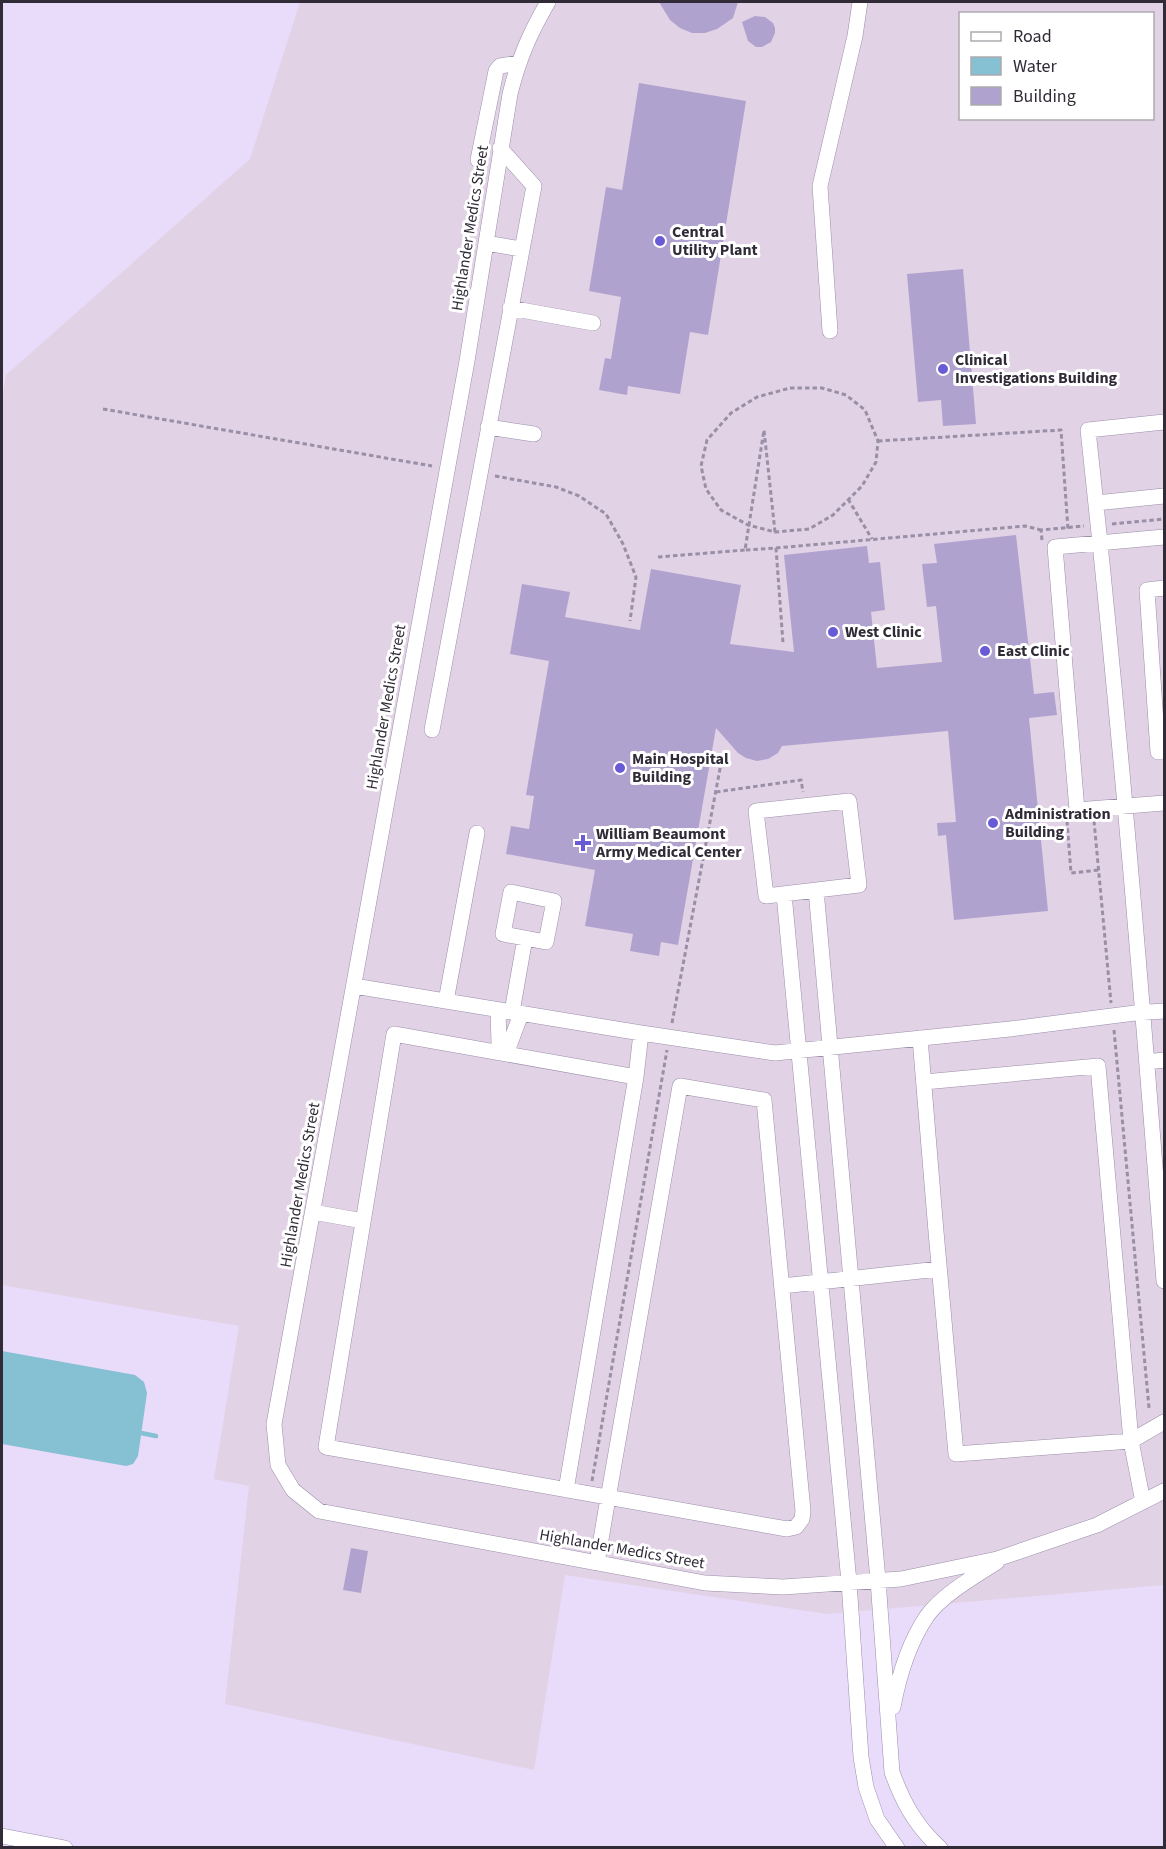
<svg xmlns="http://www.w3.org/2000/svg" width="1166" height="1849" viewBox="0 0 1166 1849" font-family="'Source Sans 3',sans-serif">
<rect width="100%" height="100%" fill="#e9dbfa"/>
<path fill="#e2d2e5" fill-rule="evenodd" d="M300,2H1164V1585L827,1614L565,1575L534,1770L225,1704L249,1486L214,1479L239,1326L2,1285V401L6,375L250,159ZM960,14H1152V118H960Z"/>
<path fill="#85c0d3" d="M2,1351L135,1375L144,1382L147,1393L138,1456L133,1464L126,1466L2,1444Z"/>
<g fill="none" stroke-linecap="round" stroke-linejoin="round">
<path stroke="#85c0d3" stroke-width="4.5" d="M141,1433L156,1436"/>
</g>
<path fill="#b0a2cf" d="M659,2H738L733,18L717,29L705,33H692L680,28L670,20Z
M755,16L765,17L773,23L775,28V33L771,42L762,47H756L748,41L742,22Z
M639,83L746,101L708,335L690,332L680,394L628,386L627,395L599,390L605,358L611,359L621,297L589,291L606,187L622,190Z
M963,269L976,424L943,426L941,400L918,402L907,274Z
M1016,535L1034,694L1054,692L1057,715L1029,718L1048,911L954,920L946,835L938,836L937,823L956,822L948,731L782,746L778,753L768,759L757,761L746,758L738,753L716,728L678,945L661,942L659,956L630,951L633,934L585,926L595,870L506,854L511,826L529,829L534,796L526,795L549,661L510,654L522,584L570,592L565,617L640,630L651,569L741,585L730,644L794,652L784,555L867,546L869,563L880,562L885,610L871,612L877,668L942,662L936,606L927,607L922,564L937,563L934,544Z
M351,1548L368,1551L361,1593L343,1590Z"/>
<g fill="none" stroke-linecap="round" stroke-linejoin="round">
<defs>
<path id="minor" d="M548,2C530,33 519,58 510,94L467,361L274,1424L278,1465L293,1490L319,1511L705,1583L783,1587L901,1579L997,1559L1097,1525L1164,1491
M478,160L496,71L500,66L518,63
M486,243L521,249
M510,308L593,323
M830,331L820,186L855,36L860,2
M1164,422L1088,430C1119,713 1142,997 1164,1281
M488,427L534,434
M1096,503L1164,496
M1164,537L1055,547L1077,810L1164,803
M1164,588L1147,590L1158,752H1164
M432,730L534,186L500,148
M849,801L859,885L766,896L756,811Z
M816,890L878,1580L892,1772C903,1803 916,1826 940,1848
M511,892L554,901L546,942L503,934Z
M784,894L849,1582L861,1757L866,1787L877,1819L897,1848
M354,986L641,1033L775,1053L1010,1029L1135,1013L1164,1011
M446,1001L477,833
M498,1010L499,1044L503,1049L502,1053
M512,1012L525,938
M920,1038C931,1177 943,1315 956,1454L1131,1441L1098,1066L924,1082
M503,1049L509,1046L521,1014
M1147,1062L1164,1060
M313,1212L363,1221
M782,1286L939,1269
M566,1490L636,1077
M1143,1502L1131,1441L1164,1422
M597,1563L608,1498L609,1493L680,1086L764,1100L803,1511L802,1519L796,1527L787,1529L326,1447L394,1034L636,1077L641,1033
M893,1707C899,1675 908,1644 927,1616C942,1595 975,1576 997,1562
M2,1836L65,1848"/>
</defs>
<use href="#minor" stroke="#9a8eaa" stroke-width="16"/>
<path stroke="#998fa6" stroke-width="3" stroke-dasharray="4.5 3" stroke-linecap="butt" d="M790,388H822L846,395L865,410L878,441L876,462L862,486L833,515L809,529L775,532L748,525L721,510L706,489L701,466L707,440L731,413L757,397Z
M103,409L432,466
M878,441L1061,430L1068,530
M495,476L556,487L579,496L606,514L623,544L636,577L630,621
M848,499L872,539
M1112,524L1164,519
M775,532L764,430L745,550L776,548L783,643
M1042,540L1041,530L1084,526
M776,548L1025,526L1041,530
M658,557L745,550
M716,792L801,780L803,792
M1067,821L1071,873L1099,870
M1094,821L1111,1003
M672,1023L723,753
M1114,1030L1149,1408
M592,1481L667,1050"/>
<use href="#minor" stroke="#fff" stroke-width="15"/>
</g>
<g fill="#695bd5" stroke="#fff" stroke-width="2">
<circle cx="660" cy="241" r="6"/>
<circle cx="943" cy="369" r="6"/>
<circle cx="833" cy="632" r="6"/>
<circle cx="985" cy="651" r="6"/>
<circle cx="620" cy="768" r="6"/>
<circle cx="993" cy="823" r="6"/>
<path d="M580 834h6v6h6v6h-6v6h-6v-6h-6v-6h6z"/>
</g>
<g text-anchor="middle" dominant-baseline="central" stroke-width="6" stroke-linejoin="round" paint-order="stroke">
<g font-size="16" fill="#312b37" stroke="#fff">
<text transform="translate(470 228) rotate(-81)">Highlander Medics Street</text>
<text transform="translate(386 707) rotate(-80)">Highlander Medics Street</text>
<text transform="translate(300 1185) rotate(-80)">Highlander Medics Street</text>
<text transform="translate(622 1549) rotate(10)">Highlander Medics Street</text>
</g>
<g font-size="16" font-weight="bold" fill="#312b37" stroke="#fff" text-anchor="start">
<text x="672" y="232">Central<tspan x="672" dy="18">Utility Plant</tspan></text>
<text x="955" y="360">Clinical<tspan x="955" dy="18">Investigations Building</tspan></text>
<text x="845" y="632">West Clinic</text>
<text x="997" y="651">East Clinic</text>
<text x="632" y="759">Main Hospital<tspan x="632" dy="18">Building</tspan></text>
<text x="1005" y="814">Administration<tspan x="1005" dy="18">Building</tspan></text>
<text x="596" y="834">William Beaumont<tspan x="596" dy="18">Army Medical Center</tspan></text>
</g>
</g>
<rect width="1166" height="1849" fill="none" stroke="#312b37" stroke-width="6"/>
<rect x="959" y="12" width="195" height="108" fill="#ffffff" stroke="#adaaaf" stroke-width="1.5"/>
<rect x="971" y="32" width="30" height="9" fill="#ffffff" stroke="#adaaaf" stroke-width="1.5"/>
<text x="1013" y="42" font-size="18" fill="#312b37">Road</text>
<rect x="971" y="57" width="30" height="18" fill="#85c0d3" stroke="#adaaaf" stroke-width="1.5"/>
<text x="1013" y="72" font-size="18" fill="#312b37">Water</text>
<rect x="971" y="87" width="30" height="18" fill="#b0a2cf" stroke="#adaaaf" stroke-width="1.5"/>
<text x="1013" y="102" font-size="18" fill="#312b37">Building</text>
</svg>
